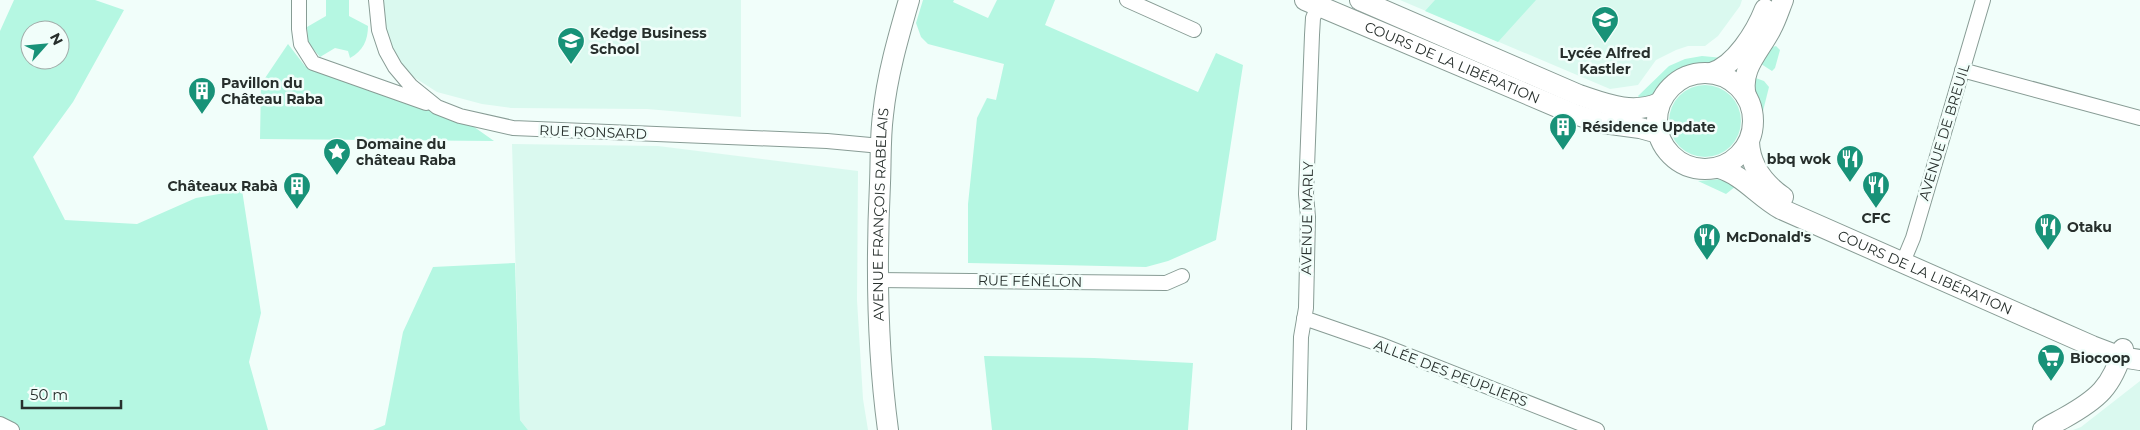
<svg xmlns="http://www.w3.org/2000/svg" width="2140" height="430" viewBox="0 0 2140 430" font-family="Montserrat,sans-serif">
<rect width="100%" height="100%" fill="#f1fefa"/>
<path fill="#daf9ef" d="M382,0H741V117L647,109L511,108L482,104L437,92L409,74L395,55L386,29Z
M1400,0H1742L1740,6L1718,36L1705,46H1688L1676,50L1656,60L1638,85L1610,89Z
M512,144L658,146L858,171L857,300L863,399L868,430H528L520,420Z
M2140,381V430H2073L2081,427Z"/>
<path fill="#b5f7e2" fill-rule="evenodd" d="M14,0H95L124,10L73,102L33,157L65,220L137,224L196,198L242,190L261,313L249,362L268,430H0V31ZM30,30H60V60H30Z
M326,0H349V16L368,26C368,40 363,51 350,58L348,51L335,48L320,57L308,43L307,27L326,16Z
M923,0H954L953,2L988,18L997,0H1055L1045,25L1198,92L1216,53L1243,65L1216,240L1168,261L1146,267L968,263V204L977,118L987,98L996,100L1004,64L928,44L921,37L916,23Z
M1435,0H1536L1498,42L1425,11Z
M288,44L305,66L470,124L494,141L260,139L261,84Z
M1776,46L1780,50L1775,68L1772,71L1758,62L1763,50Z
M1702,56L1723,58L1714,66H1699L1678,73L1665,82L1653,96L1642,101L1638,96L1669,66L1685,59Z
M1750,76L1764,81L1769,87L1761,119L1759,118C1759,103 1751,91 1750,76Z
M1669 121a36 36 0 1 1 72 0a36 36 0 1 1-72 0Z
M1721,179L1736,186L1726,194L1698,181Z
M515,263L520,420L528,430H373L385,425L403,332L433,267Z
M984,356L1094,358L1193,363L1188,430H992Z"/>
<g fill="none" stroke-linecap="round" stroke-linejoin="round">
<defs>
<path id="street" d="M299,0V29L301,44L313,63L426,103
M376,0L379,30L386,51L395,67L411,86L437,107L460,116L513,128L827,141L881,146
M1127,0L1194,30
M1962,70L2140,118
M1903,262L1913,238L1983,0
M877,280L1166,283L1182,276
M1304,318L1379,344L1597,430
M0,424L12,430
M1299,430L1301,337L1306,308L1308,217L1306,194L1312,35L1313,18L1318,6"/>
<g id="secondary">
<path id="s1" d="M1305,0L1574,114L1603,123L1640,128L1658,133"/>
<path d="M1360,0L1579,95C1606,104 1632,115 1659,103"/>
<circle cx="1705" cy="121" r="48"/>
<path d="M1711,73C1735,66 1756,32 1765,9"/>
<path d="M1746,96C1739,69 1760,51 1771,29C1776,20 1779,10 1783,0"/>
<path d="M1749,142C1750,166 1763,183 1783,197"/>
<path id="s2" d="M1719,168C1743,175 1759,197 1781,209L2092,346L2121,357L2140,360"/>
<path id="s3" d="M888,430C877,348 876,266 880,183C881,161 880,138 883,115C887,76 898,38 909,0"/>
<path d="M2043,430C2050,425 2057,422 2064,418C2098,399 2112,387 2123,349"/>
</g>
</defs>
<use href="#street" stroke="#889c95" stroke-width="16"/>
<use href="#secondary" stroke="#889c95" stroke-width="22"/>
<use href="#street" stroke="#fff" stroke-width="14"/>
<use href="#secondary" stroke="#fff" stroke-width="20"/>
</g>
<defs>
<symbol id="school-pin" viewBox="-11 -11 22 30"><path d="M0 17L-7.5 6A9.5 9.5 0 1 1 7.5 6Z" fill="#189278" stroke="#f1fefa"/><path d="M0-5L7-2L0 1L-7-2ZM-4 1L0 2.5L4 1V4Q0 6-4 4Z" fill="#fff"/></symbol>
<symbol id="university-pin" viewBox="-11 -11 22 30"><path d="M0 17L-7.5 6A9.5 9.5 0 1 1 7.5 6Z" fill="#189278" stroke="#f1fefa"/><path d="M0-5L7-2L0 1L-7-2ZM-4 1L0 2.5L4 1V4Q0 6-4 4Z" fill="#fff"/></symbol>
<symbol id="building-pin" viewBox="-11 -11 22 30"><path d="M0 17L-7.5 6A9.5 9.5 0 1 1 7.5 6Z" fill="#189278" stroke="#f1fefa"/><path d="M-4-6H4V6H1V3H-1V6H-4ZM-2.5-4.3h1.7v1.8h-1.7ZM.8-4.3h1.7v1.8H.8ZM-2.5-1h1.7V.8h-1.7ZM.8-1h1.7V.8H.8Z" fill="#fff"/></symbol>
<symbol id="sight-pin" viewBox="-11 -11 22 30"><path d="M0 17L-7.5 6A9.5 9.5 0 1 1 7.5 6Z" fill="#189278" stroke="#f1fefa"/><path d="M0-6L1.8-2.2L6-1.7L2.9 1.2L3.7 5.4L0 3.3L-3.7 5.4L-2.9 1.2L-6-1.7L-1.8-2.2Z" fill="#fff"/></symbol>
<symbol id="restaurant-pin" viewBox="-11 -11 22 30"><path d="M0 17L-7.5 6A9.5 9.5 0 1 1 7.5 6Z" fill="#189278" stroke="#f1fefa"/><path d="M-5-6h1v4h1v-4h1v4h1v-4h1v5L-1.5 .5V6h-2V.5L-5-1ZM5-6V6H3V1.5H1.5Q1.5-4 5-6Z" fill="#fff"/></symbol>
<symbol id="supermarket-pin" viewBox="-11 -11 22 30"><path d="M0 17L-7.5 6A9.5 9.5 0 1 1 7.5 6Z" fill="#189278" stroke="#f1fefa"/><path d="M-6-5.5h2.5l.6 2H6L4.5 2H-2.5L-4.4-4H-6ZM-1.5 3.2a1.3 1.3 0 1 0 .1 0ZM3 3.2a1.3 1.3 0 1 0 .1 0Z" fill="#fff"/></symbol>
</defs>
<g fill-rule="evenodd">
<use href="#school-pin" x="1589" y="4" width="32" height="43"/>
<use href="#university-pin" x="555" y="25" width="32" height="43"/>
<use href="#building-pin" x="186" y="75" width="32" height="43"/>
<use href="#building-pin" x="1547" y="111" width="32" height="43"/>
<use href="#sight-pin" x="321" y="136" width="32" height="43"/>
<use href="#restaurant-pin" x="1834" y="143" width="32" height="43"/>
<use href="#restaurant-pin" x="1860" y="169" width="32" height="43"/>
<use href="#building-pin" x="281" y="170" width="32" height="43"/>
<use href="#restaurant-pin" x="2032" y="211" width="32" height="43"/>
<use href="#restaurant-pin" x="1691" y="221" width="32" height="43"/>
<use href="#supermarket-pin" x="2035" y="342" width="32" height="43"/>
</g>
<g text-anchor="middle" dominant-baseline="central" stroke-width="5" stroke-linejoin="round" paint-order="stroke">
<g font-size="14" font-weight="bold" fill="#272f2c" stroke="#f1fefa" text-anchor="start">
<text x="590" y="33">Kedge Business<tspan x="590" dy="16">School</tspan></text>
<text x="1605" y="53" text-anchor="middle">Lycée Alfred<tspan x="1605" dy="16">Kastler</tspan></text>
<text x="221" y="83">Pavillon du<tspan x="221" dy="16">Château Raba</tspan></text>
<text x="1582" y="127">Résidence Update</text>
<text x="356" y="144">Domaine du<tspan x="356" dy="16">château Raba</tspan></text>
<text x="1831" y="159" text-anchor="end">bbq wok</text>
<text x="278" y="186" text-anchor="end">Châteaux Rabà</text>
<text x="1876" y="218" text-anchor="middle">CFC</text>
<text x="2067" y="227">Otaku</text>
<text x="1726" y="237">McDonald's</text>
<text x="2070" y="358">Biocoop</text>
</g>
<g font-size="14" fill="#272f2c" stroke="#f1fefa">
<text stroke="none"><textPath href="#s1" startOffset="160">COURS DE LA LIBÉRATION</textPath></text>
<text transform="translate(593 132) rotate(2)">RUE RONSARD</text>
<text transform="translate(1944 132) rotate(-73)">AVENUE DE BREUIL</text>
<text stroke="none"><textPath href="#s3" startOffset="216">AVENUE FRANÇOIS RABELAIS</textPath></text>
<text transform="translate(1307 218) rotate(-89)">AVENUE MARLY</text>
<text stroke="none"><textPath href="#s2" startOffset="232">COURS DE LA LIBÉRATION</textPath></text>
<text transform="translate(1030 281) rotate(1)">RUE FÉNÉLON</text>
<text transform="translate(1451 373) rotate(21)">ALLÉE DES PEUPLIERS</text>
</g>
</g>
<g transform="translate(45 45) rotate(63)"><circle r="24" fill="#f1fefa" stroke="#a0aba8"/>
<path d="M0-4L9 19L0 12L-9 19Z" fill="#189278"/>
<text y="-8" font-size="14" font-weight="bold" text-anchor="middle" fill="#272f2c">N</text>
</g>
<path d="M22 400v8h99v-8" fill="none" stroke="#272f2c" stroke-width="2.5"/>
<text x="30" y="400" font-size="15" fill="#272f2c" stroke="#f1fefa" stroke-width="4" paint-order="stroke">50 m</text>
</svg>
